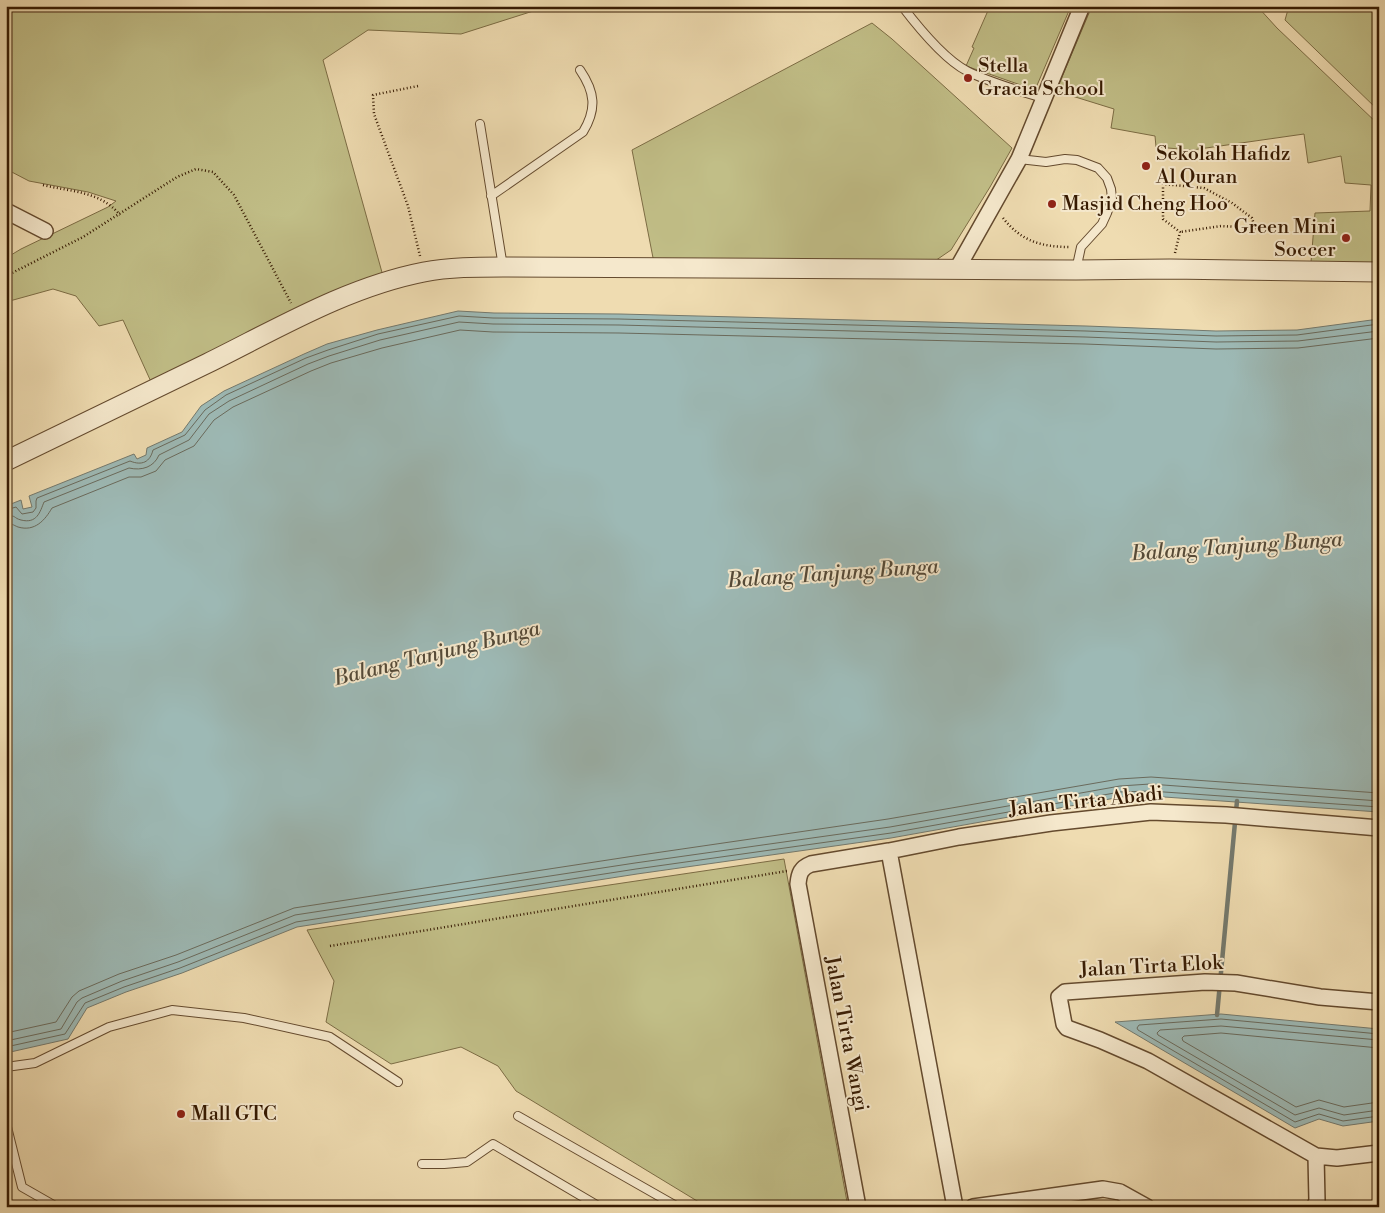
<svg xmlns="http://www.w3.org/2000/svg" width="1385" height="1213" viewBox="0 0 1385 1213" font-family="'Libre Bodoni',serif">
<rect width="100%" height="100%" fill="#efdcb1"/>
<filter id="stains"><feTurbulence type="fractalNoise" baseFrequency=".004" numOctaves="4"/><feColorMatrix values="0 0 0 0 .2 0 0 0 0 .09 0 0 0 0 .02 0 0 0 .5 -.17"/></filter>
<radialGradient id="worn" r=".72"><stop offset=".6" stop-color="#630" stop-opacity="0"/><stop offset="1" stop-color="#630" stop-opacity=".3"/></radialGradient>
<path fill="#c1be87" stroke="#7c6c44" d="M6,6H549L461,34L368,30L323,60L383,276L152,384L123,320L99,326L76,296L53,289L6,302V258L21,249L108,207L116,201L88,192L29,181L6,169Z
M990,6H1071L1035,90L966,66L974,48L972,47Z
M1092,6H1257L1277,28L1379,125V264L1311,262L1315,213L1370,211L1371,185L1345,183L1341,156L1308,163L1304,134L1192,150L1156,147L1155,136L1111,128L1114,109L1056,91Z
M1289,6H1379V111L1285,20Z
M872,23L892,39L1012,148L990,187L951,250L929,265L655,268L632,150Z
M784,859L848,1207H707L516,1091L498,1066L461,1047L391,1064L326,1022L334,981L307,930Z"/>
<path fill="#9db9b5" stroke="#74796d" d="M458,311L494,313L620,314L1086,326L1216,331L1297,330L1379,319V812L1150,796L1121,797L891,838L637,874L297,927L182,973L126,992L87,1008L68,1039L6,1053V506L21,500L23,509L32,507L29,496L134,454L137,459L146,455L147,448L182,432L201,406L224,391L304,354L327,344L377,330Z
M1221,1014L1379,1029V1121L1343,1126L1319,1119L1295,1128L1115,1022Z"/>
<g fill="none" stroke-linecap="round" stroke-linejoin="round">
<path stroke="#6a6a5c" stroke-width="1" d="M6,510L16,507L22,514L33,512L36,508V501L37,498L130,461C142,466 150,462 153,450L185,435L205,410L226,395L306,358L328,350L378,334L459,316L493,318L619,319L1086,331L1216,336L1297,335L1379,324
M6,516C17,515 13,518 21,520C37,524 40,512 44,502L129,468C142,471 154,467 159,455L189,440L209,414L229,401L308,364L329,356L380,340L459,322L493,324L619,325L1085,337L1216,342L1298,341L1379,331
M6,524C12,523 13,525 18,527C35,532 45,520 52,508L129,477H141L156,471L165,460L194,446L214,420L233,407L311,371L331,363L382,348L460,330L493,332L619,333L1085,344L1216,349L1298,348L1379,338
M6,1033L56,1022L72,997L79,991L119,974L176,955L294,908L634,856L888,819L1119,779L1151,777L1379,793
M1379,1034L1221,1019L1139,1025L1137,1028L1138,1030L1295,1122L1319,1114L1343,1121L1379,1116
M1379,1040L1221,1026L1160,1030L1157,1033L1158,1035L1295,1115L1319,1108L1344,1115L1379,1110
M6,1041L61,1029L77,1002L82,998L122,981L178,962L295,915L635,863L890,827L1120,786L1150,784L1379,801
M6,1047L65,1034L85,1003L124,987L180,968L296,922L636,869L891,833L1120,792L1150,791L1379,807
M1379,1048L1221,1033L1184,1036L1182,1038L1183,1041L1296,1107L1319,1100L1344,1107L1379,1102"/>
<path stroke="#74796d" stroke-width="4.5" d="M1217,1015L1237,801"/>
<defs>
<path id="service" d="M902,6C918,27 944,59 967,71C988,82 1020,91 1043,98
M480,124L503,267
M1019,159L1046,162L1065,159L1077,160L1098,168L1107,178L1111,189L1112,199L1107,213L1102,224L1081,247L1076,270
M491,196L583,132C597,109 595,92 580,70
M6,1067L35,1063L109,1027L172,1010L244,1018L330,1037L398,1082
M518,1116L678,1207
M6,1123L22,1187L57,1207
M422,1164H444L467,1162L493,1144L600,1207"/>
<path id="minor" d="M6,211L45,231
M957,269L1019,159L1082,6
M889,851L955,1207
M1316,1156L1148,1061L1100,1040L1067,1028L1064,1024L1059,997L1065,992L1205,982L1236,983L1320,997L1379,1002
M858,1207L798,884C799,873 801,868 811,864L889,851L959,837L1051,823L1151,812L1226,815L1379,828
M973,1207L1103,1189L1120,1192L1147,1207
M1314,1207L1317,1201L1316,1156L1337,1158L1379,1153"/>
<path id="tertiary" d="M6,461C73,428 141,396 208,363C277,329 347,287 424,272C449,267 477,267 503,267L1076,270L1170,269L1379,272"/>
</defs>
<use href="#service" stroke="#644a2e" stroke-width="10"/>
<use href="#minor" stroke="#644a2e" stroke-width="18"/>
<use href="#tertiary" stroke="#644a2e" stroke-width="21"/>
<path stroke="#361a02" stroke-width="2.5" stroke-dasharray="1 2.5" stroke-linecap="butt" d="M418,86L373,95L374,114L408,206L420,256
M43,185C72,192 100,191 120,215
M1003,218C1021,241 1041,247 1070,247
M1175,253L1180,232L1163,219V184L1204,188L1232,203L1252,218L1255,228L1221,226L1180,232
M6,276L83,237L177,177L196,169L213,172L234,195L291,303
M330,946L787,871"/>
<use href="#service" stroke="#f5e8cc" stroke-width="8"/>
<use href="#minor" stroke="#f5e8cc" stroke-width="15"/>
<use href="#tertiary" stroke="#f5e8cc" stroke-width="19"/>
</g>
<g fill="#8f2418" stroke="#f5e8cc" stroke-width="2">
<circle cx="968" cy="78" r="5"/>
<circle cx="1146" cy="166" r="5"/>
<circle cx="1052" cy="204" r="5"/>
<circle cx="1346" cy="238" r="5"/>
<circle cx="181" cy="1114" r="5"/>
</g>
<g text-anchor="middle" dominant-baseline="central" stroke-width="4" stroke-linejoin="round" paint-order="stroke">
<g font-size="20" fill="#361a02" stroke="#f5e8cc" text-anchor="start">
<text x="978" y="66">Stella<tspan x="978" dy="23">Gracia School</tspan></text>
<text x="1156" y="154">Sekolah Hafidz<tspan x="1156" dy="23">Al Quran</tspan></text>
<text x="1062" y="204">Masjid Cheng Hoo</text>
<text x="1336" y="227" text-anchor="end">Green Mini<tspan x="1336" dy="23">Soccer</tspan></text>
<text x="191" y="1114">Mall GTC</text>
</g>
<g font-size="20" fill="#361a02" stroke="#f5e8cc">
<text transform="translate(1086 802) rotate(-6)">Jalan Tirta Abadi</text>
<text transform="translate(1151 967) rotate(-3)">Jalan Tirta Elok</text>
<text transform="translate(846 1034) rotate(79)">Jalan Tirta Wangi</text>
</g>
<g font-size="21" font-style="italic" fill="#554a38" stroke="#f5e8cc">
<text transform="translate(1237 547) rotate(-4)">Balang Tanjung Bunga</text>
<text transform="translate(833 574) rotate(-4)">Balang Tanjung Bunga</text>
<text transform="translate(437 654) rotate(-14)">Balang Tanjung Bunga</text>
</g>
</g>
<rect width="1385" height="1213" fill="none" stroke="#efdcb1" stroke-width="25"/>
<rect x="8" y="8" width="1370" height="1198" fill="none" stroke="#361a02" stroke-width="2.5"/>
<rect x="12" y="12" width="1360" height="1188" fill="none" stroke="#361a02"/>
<rect width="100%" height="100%" filter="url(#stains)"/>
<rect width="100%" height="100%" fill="url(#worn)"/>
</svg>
